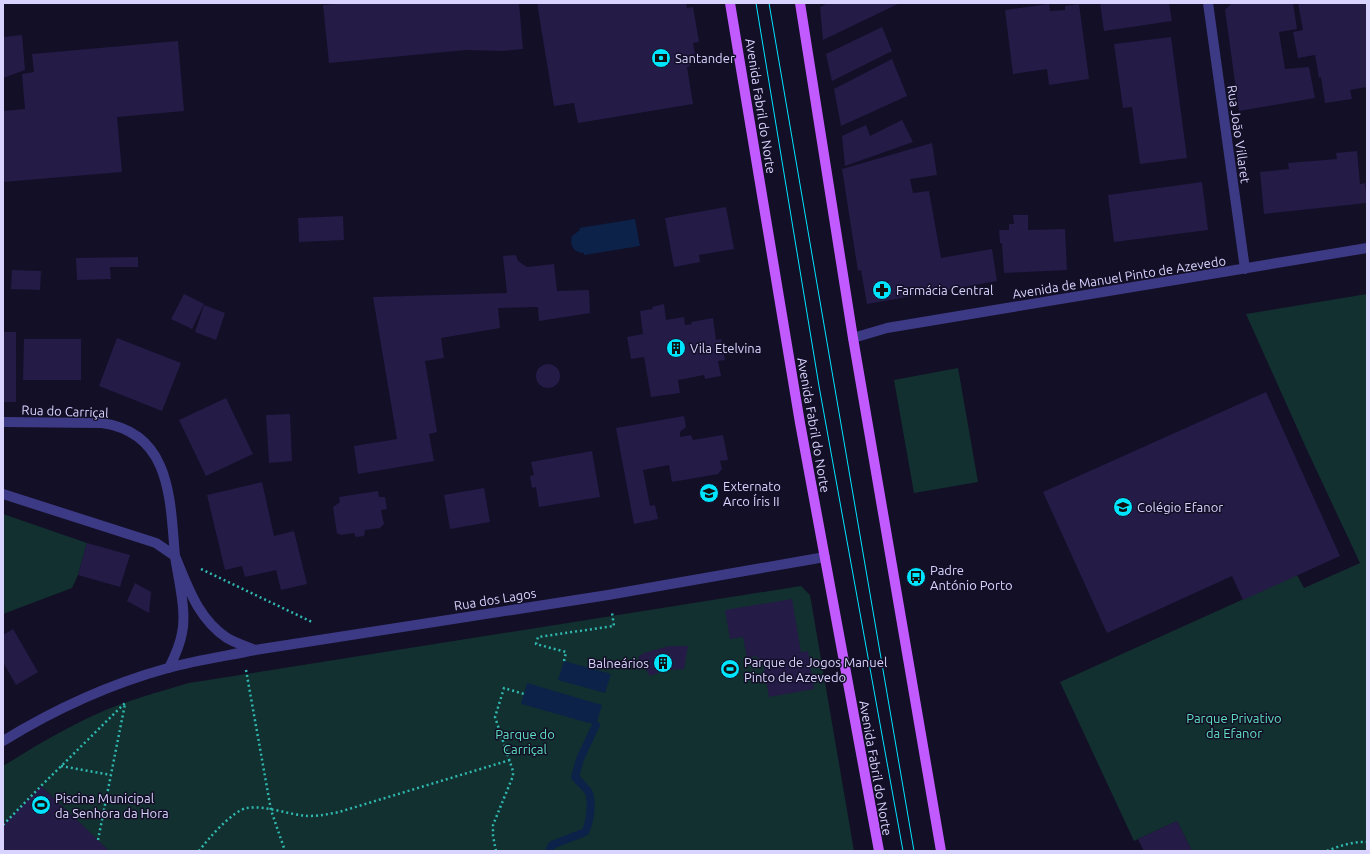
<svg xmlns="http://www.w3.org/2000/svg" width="1370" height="854" viewBox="0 0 1370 854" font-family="Ubuntu,sans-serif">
<rect width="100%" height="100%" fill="#130f26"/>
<path fill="#12302f" d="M1367,294V851H1192L1177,821L1134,841L1060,682L1297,575L1304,588L1360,563L1307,450L1246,314Z
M958,368L978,482L914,493L894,380Z
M3,514L87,543L78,575L72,588L3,614Z
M801,586L810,595L854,851H109L41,786L3,825V766C34,747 65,728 99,713C128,700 159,692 189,683Z"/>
<path fill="#0c2248" d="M635,219L640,246L584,255V253C574,253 569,245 572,236L580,230L579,228Z
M564,661L611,674L605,693L558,680Z
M527,683L602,705L596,725L521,704Z"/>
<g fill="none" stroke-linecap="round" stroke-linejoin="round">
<path stroke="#0c2248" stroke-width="8" d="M549,851L552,845L585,832C590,824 593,799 588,791C584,786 579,782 575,777L580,759L596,725"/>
</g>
<path fill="#241b47" d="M348,3H519L523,49L503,51L466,50L329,63L323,5Z
M537,3H686L687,8L693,7L699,42L693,43L695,54L688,56L690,66L687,67L693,104L578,123L574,103L554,106Z
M828,3H900L823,40L820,7Z
M1100,3H1169L1172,21L1104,31Z
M1232,3H1293L1297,29L1279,32L1285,69L1309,67L1315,98L1239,111L1225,10Z
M1298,3H1367V87L1350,90L1352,99L1325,103L1321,77L1319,78L1315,55L1298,58L1293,32L1303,30Z
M1049,4L1050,11L1065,10V6L1079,4L1089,79L1049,85L1047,69L1013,74L1005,10Z
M882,27L892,51L832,81L826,54Z
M22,35L25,70L3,78V37Z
M1171,37L1187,158L1140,164L1132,107L1123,108L1114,44Z
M178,41L184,111L117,117L122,172L3,182V111L25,109L22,74L34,72L32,54Z
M892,59L907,96L841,126L834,89Z
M902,120L913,142L845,166L842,136L866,125L870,136Z
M932,143L937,175L910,179L913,193L929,191L941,258L992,249L997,281L867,304L861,270L858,271L842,169Z
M1357,151L1360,184L1365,183L1367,203L1264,214L1260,172L1289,169L1288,163L1337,159L1336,153Z
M1202,182L1208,230L1114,242L1108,195Z
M726,207L734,249L699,255L700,262L674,267L665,218Z
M1013,215H1028V230L1065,229L1067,270L1004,273L1002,243H1000L999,230H1009V224H1014Z
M343,216L344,240L299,242L298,218Z
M516,255L518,261L527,267L554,264L557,291L589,290L590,313L539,321L538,307L498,308L500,328L441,338L444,358L425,361L437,432L429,434L434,461L358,474L354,446L397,439L373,297L507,293L503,256Z
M138,257V267H110L111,279L77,280L76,258Z
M12,270L41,271L40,290L11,289Z
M184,294L204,304L192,329L171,319Z
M664,304L666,320L684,317L685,325L692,324L691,322L713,318L716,340L721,339L725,360L718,361L721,376L705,379L704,375L678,380L680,393L651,397L644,357L631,359L627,337L643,334L640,311L653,309L652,307Z
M204,305L225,313L216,340L195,332Z
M3,332H16V402H3Z
M117,338L181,363L162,411L99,386Z
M24,339H81V380H23Z
M536 376a12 12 0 1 1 24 0a12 12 0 1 1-24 0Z
M1266,392L1340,556L1243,600L1232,576L1107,633L1043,492Z
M226,398L253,454L206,476L179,420Z
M290,414L292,461L269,463L266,415Z
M684,416L686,427L680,432V437L691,435L693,440L723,435L728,460L720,461L722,469L718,474L672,482L669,465L643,470L650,506L655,505L658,519L634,524L616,428Z
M592,451L600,497L539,507L536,487L532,488L530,476L534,475L531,462Z
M262,482L274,536L294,531L307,584L281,590L276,570L245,577L242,566L225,570L207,495Z
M484,488L490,522L450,529L444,495Z
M378,491L379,497H385L387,509L381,510L384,524L380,528L365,530L364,536L356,537L354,533L341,535L337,533L333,507L340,502L339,497Z
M87,543L130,555L120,587L78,575Z
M135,583L151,592L149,613L127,601Z
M792,599L801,652L808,651L814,689L769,697L763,662L759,663L757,656L747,658L743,637L730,639L725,610Z
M13,629L38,672L16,685L3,662V635Z
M669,646H688L684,669L666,670L650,676L638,657L644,653Z
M41,786L98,840L109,851H3V825Z
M1177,821L1192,851H1144L1138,839Z"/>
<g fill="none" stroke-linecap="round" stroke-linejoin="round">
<path stroke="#2fb8b0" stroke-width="2.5" stroke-dasharray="2 3" stroke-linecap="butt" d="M201,569L312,622
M564,661L566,652L536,644L538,637L614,626L612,613
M246,670L271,810L285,851
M61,766L111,775
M3,825L41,786L125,703
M98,840L125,704
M199,851C207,840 233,810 247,808C266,805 289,815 308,816C319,816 329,814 339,812L510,760
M496,851L493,836V825L513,776V771L495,717L504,688L524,694
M1327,851C1339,846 1354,841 1367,842"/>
<path stroke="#3d3a85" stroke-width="10" d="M1208,3L1245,269
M853,338L887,328L1367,248
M3,422L102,423C172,433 170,501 175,556
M3,494L156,543L175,556
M169,668C175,656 180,645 182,633C187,612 178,578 175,556C188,587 198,619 227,638C235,643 246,646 255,650
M3,741C55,709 110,684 168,668C197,660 226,656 255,650L608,595L825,557"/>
<path stroke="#c25bff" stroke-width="10" d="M730,3L800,423L879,851
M800,3L853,338L941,851"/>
<path stroke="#00e5ff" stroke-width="1" d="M756,3L819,386L903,851
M769,3L914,851"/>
</g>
<defs>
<symbol id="bank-disc" viewBox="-11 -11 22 22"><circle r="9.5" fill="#00e5ff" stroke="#130f26"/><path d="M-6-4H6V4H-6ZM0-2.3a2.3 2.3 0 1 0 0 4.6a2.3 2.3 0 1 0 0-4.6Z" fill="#111"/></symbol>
<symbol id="pharmacy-disc" viewBox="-11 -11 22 22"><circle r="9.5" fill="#00e5ff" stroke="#130f26"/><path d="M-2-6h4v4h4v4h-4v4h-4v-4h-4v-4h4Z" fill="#111"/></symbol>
<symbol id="building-disc" viewBox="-11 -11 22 22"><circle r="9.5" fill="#00e5ff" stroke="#130f26"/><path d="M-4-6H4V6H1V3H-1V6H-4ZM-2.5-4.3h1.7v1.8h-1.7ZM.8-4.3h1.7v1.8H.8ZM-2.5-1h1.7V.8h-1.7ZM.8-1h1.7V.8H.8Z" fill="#111"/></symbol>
<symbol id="school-disc" viewBox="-11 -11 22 22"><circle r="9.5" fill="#00e5ff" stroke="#130f26"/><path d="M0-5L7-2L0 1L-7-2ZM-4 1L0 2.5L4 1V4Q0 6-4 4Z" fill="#111"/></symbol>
<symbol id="bus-disc" viewBox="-11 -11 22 22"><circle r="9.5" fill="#00e5ff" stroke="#130f26"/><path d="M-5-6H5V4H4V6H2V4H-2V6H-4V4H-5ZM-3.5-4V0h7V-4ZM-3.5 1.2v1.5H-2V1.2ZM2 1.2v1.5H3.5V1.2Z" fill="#111"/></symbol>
<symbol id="stadium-disc" viewBox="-11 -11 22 22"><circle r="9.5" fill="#00e5ff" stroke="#130f26"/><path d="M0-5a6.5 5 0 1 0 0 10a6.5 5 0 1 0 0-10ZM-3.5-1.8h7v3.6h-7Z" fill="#111"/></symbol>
</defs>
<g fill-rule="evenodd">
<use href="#bank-disc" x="650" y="47" width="22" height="22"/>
<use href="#pharmacy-disc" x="871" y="279" width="22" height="22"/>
<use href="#building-disc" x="665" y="337" width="22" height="22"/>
<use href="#school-disc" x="698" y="482" width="22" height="22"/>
<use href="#school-disc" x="1112" y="496" width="22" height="22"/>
<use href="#bus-disc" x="905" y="566" width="22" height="22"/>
<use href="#building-disc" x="652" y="652" width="22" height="22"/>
<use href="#stadium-disc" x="719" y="658" width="22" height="22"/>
<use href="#stadium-disc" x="30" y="794" width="22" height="22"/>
</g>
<g text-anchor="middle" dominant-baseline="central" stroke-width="3" stroke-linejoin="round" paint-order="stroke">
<g font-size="13" fill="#d9d4ff" stroke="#130f26" text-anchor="start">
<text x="675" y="58">Santander</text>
<text x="896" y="290">Farmácia Central</text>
<text x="690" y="348">Vila Etelvina</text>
<text x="723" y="486">Externato<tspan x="723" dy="15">Arco Íris II</tspan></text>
<text x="1137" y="507">Colégio Efanor</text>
<text x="930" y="570">Padre<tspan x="930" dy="15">António Porto</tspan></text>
<text x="744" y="662">Parque de Jogos Manuel<tspan x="744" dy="15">Pinto de Azevedo</tspan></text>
<text x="649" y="663" text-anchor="end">Balneários</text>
<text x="55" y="798">Piscina Municipal<tspan x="55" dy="15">da Senhora da Hora</tspan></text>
</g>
<g font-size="13" fill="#d9d4ff" stroke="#130f26">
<text transform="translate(761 106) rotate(81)">Avenida Fabril do Norte</text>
<text transform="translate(1239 134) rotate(82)">Rua João Villaret</text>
<text transform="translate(1119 277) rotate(-9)">Avenida de Manuel Pinto de Azevedo</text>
<text transform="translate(65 411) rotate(2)">Rua do Carriçal</text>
<text transform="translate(814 425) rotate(80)">Avenida Fabril do Norte</text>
<text transform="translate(495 599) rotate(-9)">Rua dos Lagos</text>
<text transform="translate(876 768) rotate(80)">Avenida Fabril do Norte</text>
</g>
<g font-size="13" fill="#5fe0c0" stroke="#130f26">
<text x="1234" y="718">Parque Privativo<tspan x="1234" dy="15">da Efanor</tspan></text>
<text x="525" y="734">Parque do<tspan x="525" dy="15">Carriçal</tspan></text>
</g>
</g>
<rect width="1370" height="854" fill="none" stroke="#d9d4ff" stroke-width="8"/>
</svg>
